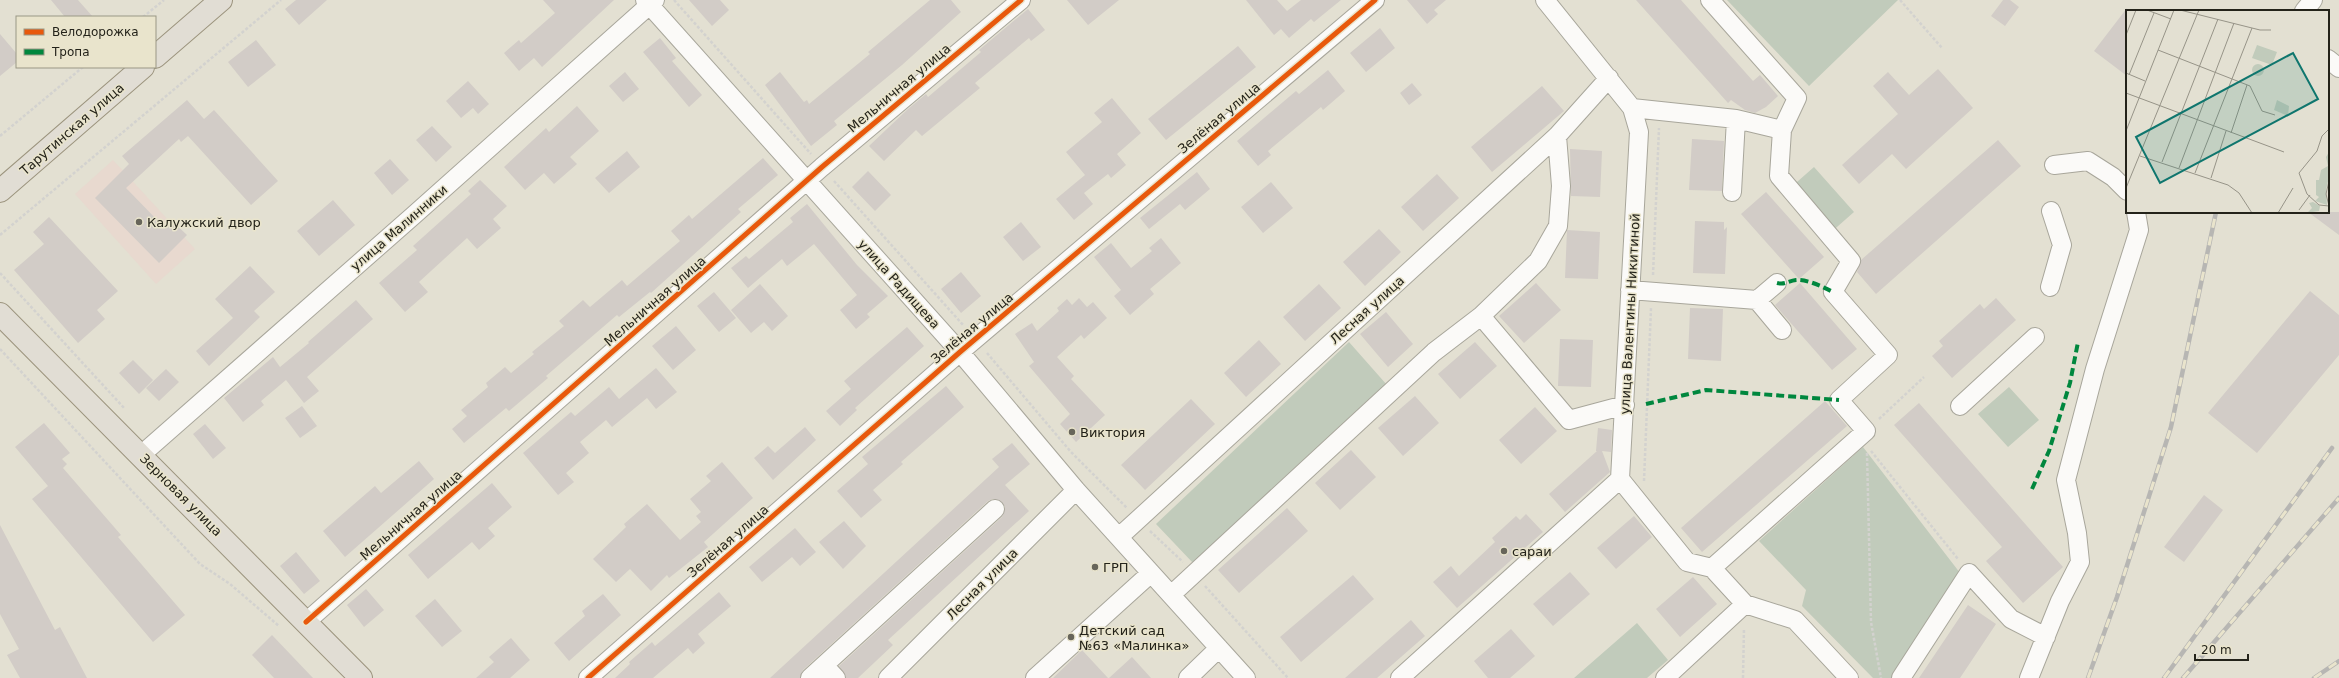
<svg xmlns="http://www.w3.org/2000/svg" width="2339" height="678" viewBox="0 0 2339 678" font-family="'DejaVu Sans',sans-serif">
<rect width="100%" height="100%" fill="#e3e0d2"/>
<path fill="#e8d9cf" d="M113,160L195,249L156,284L75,194Z"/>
<path fill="#c1cbbb" d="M1727,0H1898L1809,86Z
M1814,167L1854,212L1829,234L1789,189Z
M1349,342L1387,385L1193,563L1156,524Z
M2009,387L2039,420L2008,447L1978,414Z
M1863,447L1967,582L1906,678H1873L1802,606L1806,590L1759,541Z
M1637,623L1668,660L1647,678H1574Z"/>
<path fill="#d2ccc7" d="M51,0H78L93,17H65Z
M296,0H327L299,25L285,9Z
M543,0H614L542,67L534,58L519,71L504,53L519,40L521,43L555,13Z
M689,0H720L729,10L712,26Z
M930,0H951L961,12L902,65L834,121L837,125L811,146L765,85L780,72L804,102L807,100L809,104L870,54L868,52Z
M1067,0H1119L1088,25Z
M1246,0H1277L1287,11L1301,0H1341L1314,22L1311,19L1289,38L1281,29L1274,35Z
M1407,0H1446L1434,10L1438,14L1427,24Z
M1636,0H1681L1753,81L1760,75L1778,96L1766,107L1755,113L1745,110L1731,100L1728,103Z
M2003,0H2010L2019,7L2005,26L1991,16Z
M2127,8V76L2094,51Z
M1028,9L1045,30L1031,41L1029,38L975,83L980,88L922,136L916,130L884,161L869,146L908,109L926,94L928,97L981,52L979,50Z
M1380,28L1395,48L1366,72L1350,53Z
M0,34L17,54V62L0,76Z
M660,38L676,58L672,61L702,95L689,107L643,52Z
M256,40L276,65L248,87L228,62Z
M1238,46L1256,67L1166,140L1148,119Z
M1938,69L1973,108L1906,169L1892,154L1859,184L1842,165L1898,114L1873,86L1888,72L1909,95Z
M1328,70L1345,91L1323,110L1321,107L1268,151L1271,155L1258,166L1237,141L1296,91L1299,94Z
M625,72L639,89L623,102L609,86Z
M468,81L489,104L478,114L473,108L461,118L446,101Z
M1412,83L1422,95L1409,105L1400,93Z
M1542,86L1564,111L1492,172L1471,147Z
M1112,98L1141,133L1117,154L1126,165L1111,178L1108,174L1084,193L1093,204L1074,220L1056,199L1085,175L1066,152L1102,122L1094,113Z
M187,100L204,119L214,110L278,181L251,205L188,136L181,142L179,139L126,188L163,226L170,219L187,235L159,263L95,198L129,164L122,156Z
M577,106L599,131L570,157L577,164L554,184L544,173L525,190L504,167L546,128L549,132Z
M432,126L452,147L436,162L416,140Z
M1692,139L1724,141L1722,191L1689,190Z
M1998,140L2021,166L1876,294L1857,272L1861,260Z
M1570,149L1602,151L1600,197L1571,196Z
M627,151L640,167L609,193L595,178Z
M763,158L778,175L738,209L741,212L651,293L650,292L619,317L617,315L546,376L548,378L509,411L506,408L464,443L452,429L467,416L461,410L488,387L486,383L505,367L511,373L534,354L532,352L564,326L559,321L583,300L590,307L622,280L627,286L680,241L671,231L689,215L692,219Z
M390,159L409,180L392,195L374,173Z
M868,171L891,195L875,211L852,187Z
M1197,172L1210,189L1185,210L1180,204L1149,229L1140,218Z
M1437,174L1459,198L1423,231L1401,207Z
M480,180L507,206L493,219L501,228L477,249L467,238L419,282L428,292L405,312L379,283L417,250L413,246L471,194L468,191Z
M1271,182L1293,208L1263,233L1241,207Z
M1766,192L1824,257L1799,279L1741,214Z
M333,200L355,225L319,256L297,231Z
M807,204L857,265L888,296L867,314L870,317L856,329L840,310L857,295L814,244L787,266L782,259L748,288L731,268L746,256L749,259L793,222L790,218Z
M2308,212H2339V235Z
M49,217L118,291L97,310L105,319L78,343L14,270L44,244L33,232Z
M1695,221L1724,222V230L1727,227L1725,274L1693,273Z
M1021,222L1041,247L1023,261L1003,237Z
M1379,229L1401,252L1365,286L1343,262Z
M1567,230L1600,232L1598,279L1565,278Z
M1161,238L1181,263L1150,289L1154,294L1130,315L1114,296L1121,290L1094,257L1111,243L1131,268L1152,251L1149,248Z
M250,266L275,292L254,311L260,317L209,366L196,351L233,318L215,299Z
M961,272L981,296L961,313L941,289Z
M1536,283L1561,310L1524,343L1499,316Z
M1800,283L1857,349L1832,370L1775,305Z
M760,284L788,316L772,331L764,322L751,333L731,310Z
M1319,284L1341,308L1305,341L1283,317Z
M2310,291L2339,315V355L2257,453L2208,413Z
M714,292L736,318L719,332L697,306Z
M1079,298L1087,307L1093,302L1107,318L1084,339L1081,335L1057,357L1074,376L1071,379L1105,415L1076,442L1060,424L1070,414L1029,366L1034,362L1015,334L1032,323L1037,331L1059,311L1057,308L1067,299L1072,305Z
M1996,298L2016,320L1952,378L1932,356L1943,346L1939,341L1980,304L1984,309Z
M356,300L373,319L307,377L319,391L304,403L286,380L261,401L264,405L243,422L224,398L273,357L280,367L309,343L308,342Z
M1690,308L1723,309L1721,361L1688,359Z
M1386,312L1413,344L1388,367L1360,334Z
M676,326L696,350L673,370L652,346Z
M907,327L924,346L855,408L857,410L840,426L826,411L851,389L844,381Z
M1560,339L1593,340L1591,387L1558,386Z
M1259,340L1281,364L1246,397L1224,373Z
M1475,342L1497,366L1460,399L1438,374Z
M133,360L153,380L139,394L119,373Z
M656,368L677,392L656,409L647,398L612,427L606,420L580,442L589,453L566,473L574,482L558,495L523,453L571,412L575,416L609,387L619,399Z
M166,369L179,382L159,401L146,388Z
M946,386L964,407L901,462L903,464L873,490L882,500L861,518L837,491L868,464L862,457Z
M1415,396L1439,423L1403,456L1378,428Z
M1191,399L1215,424L1145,490L1121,465Z
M1825,401L1847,426L1702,552L1681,528Z
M1919,403L2063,567L2023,603L1986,561L2002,547L1894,425Z
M302,406L317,426L300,438L285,418Z
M1535,407L1557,431L1521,464L1499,440Z
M44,423L70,453L62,459L67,464L63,468L121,535L118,537L185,615L153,642L32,499L48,486L15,447Z
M205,424L226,448L213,459L193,434Z
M805,427L816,440L773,480L754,458L768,446L775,453Z
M1598,428L1612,430L1611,452L1602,451L1610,472L1565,512L1549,494L1597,451H1596Z
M1012,443L1030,464L1005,485L1029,511L888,640L893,645L858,678H846L839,666L1002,517L1005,507L1002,502L993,499L988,501L803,670L800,678H770L999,467L992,459Z
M1351,450L1376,477L1340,510L1315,483Z
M419,461L434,479L345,557L323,531L375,486L381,493Z
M722,462L753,498L704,542L708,547L669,578L667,575L651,591L630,569L616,582L593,559L626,527L624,524L647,504L680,540L701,522L696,516L701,512L690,499L711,481L706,476Z
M492,483L512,507L488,528L495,536L479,550L472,542L428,579L408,555Z
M2204,495L2223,510L2184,562L2164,547Z
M1287,508L1308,531L1239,593L1218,570Z
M1526,514L1543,532L1457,608L1433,582L1451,566L1459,576L1495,542L1492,538L1516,516L1520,520Z
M1634,516L1652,537L1616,569L1597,548Z
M844,521L866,546L843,569L819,542Z
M0,525L55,630L60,627L87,678H20L7,655L19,649L0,614Z
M795,528L816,552L800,566L792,557L762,582L749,567Z
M296,552L320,581L304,594L280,566Z
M1570,572L1590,594L1553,626L1533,604Z
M1353,575L1374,599L1301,662L1280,637Z
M1693,577L1717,604L1680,637L1656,609Z
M366,589L384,610L364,627L347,605Z
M719,592L731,606L698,634L705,643L693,654L688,648L653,678H615L630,664L629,662L652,642L655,646Z
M603,594L621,615L569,661L554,643L585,616L582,611Z
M435,599L462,631L442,647L415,616Z
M1968,605L1996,624L1960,678H1919Z
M1411,620L1425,636L1377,678H1345Z
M1511,629L1535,656L1510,678H1488L1474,661Z
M272,635L313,678H274L252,655Z
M511,638L530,660L510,678H476L494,662L489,657Z
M1082,650L1108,678H1053Z
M1132,657L1151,678H1109Z"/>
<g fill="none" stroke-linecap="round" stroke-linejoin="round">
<defs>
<path id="minor" d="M645,0L960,352L1076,490L1246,678
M1545,0L1632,108L1639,132L1620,479L1687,562L1712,568L1745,604L1795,620L1849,678
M1710,0L1797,98L1782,130
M2304,11L2313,0
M2328,59L2339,68
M1632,108L1736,119L1782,130L1779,176L1851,261L1833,292L1888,355L1839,400L1866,431L1712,568
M1557,136L1561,186L1558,226L1538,261L1481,316L1569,420L1625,405
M2054,165L2088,161L2113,177L2127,191
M1732,192L1736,119
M2050,287L2062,245L2051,211
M1630,290L1757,300L1782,330
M1757,300L1777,283
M1960,406L2035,337
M141,455L414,215L655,0
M1119,537L1557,136L1609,78
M1171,595L1434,352L1481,316
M306,622L822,167L1021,0
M824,665L836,678
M588,678L960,352L1375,0
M810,678L995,509
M888,678L1076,490
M1035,678L1151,573
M1188,678L1219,648
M1400,678L1620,479
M1665,678L1745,604
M1901,678L1969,573L2011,619L2046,637
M2029,678L2060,601L2080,562L2077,533L2066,480L2095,369L2139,230L2136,212"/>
<path id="major" d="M155,57L221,0
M0,191L143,67
M0,314L361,678"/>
</defs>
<use href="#minor" stroke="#a8a69b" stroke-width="20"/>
<use href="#major" stroke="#9c947e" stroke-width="24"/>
<path stroke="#d3d2cf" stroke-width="2.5" stroke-dasharray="3 2" stroke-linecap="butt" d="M674,0L811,154
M1900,0L1942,48
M143,17L164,0
M0,136L83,67
M834,181L964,326
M0,235L281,0
M0,273L125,409
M1653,275L1659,128
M0,349L200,564L230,584L279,626
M987,353L1071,452L1127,508
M1879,419L1924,377
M1871,451L1958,559
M1867,453L1871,622L1881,678
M1644,481L1651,308
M1150,531L1183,562
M1205,586L1288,678
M1743,678L1744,628"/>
<use href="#minor" stroke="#fbfaf8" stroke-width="18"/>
<use href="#major" stroke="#e1ddd4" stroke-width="22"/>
<defs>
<path id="rail" d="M2088,678L2117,597L2171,427L2216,212
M2164,678L2332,448
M2183,678L2339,498
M2314,678L2339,661"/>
</defs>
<use href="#rail" stroke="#b7b6b3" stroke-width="4.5"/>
<use href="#rail" stroke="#e9e4cc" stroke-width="3" stroke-dasharray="9" stroke-linecap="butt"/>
<path stroke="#00873e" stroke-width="4" stroke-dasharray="8 4" stroke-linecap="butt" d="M1777,283C1785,285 1788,281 1796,280C1807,279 1823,287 1833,292
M1646,404L1706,390L1839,400
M2032,489L2049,451L2070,383L2078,342"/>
<defs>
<path id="cycleway" d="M306,622L822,167L1021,0
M588,678L960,352L1375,0"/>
</defs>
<use href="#cycleway" stroke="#e9e4cc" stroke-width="8"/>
<use href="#cycleway" stroke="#e8590c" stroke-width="5"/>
</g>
<g fill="#67655a" stroke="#e9e4cc" stroke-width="1.5">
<circle cx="139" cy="222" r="4"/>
<circle cx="1072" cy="432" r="4"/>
<circle cx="1504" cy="551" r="4"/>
<circle cx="1095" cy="567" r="4"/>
<circle cx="1071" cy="637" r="4"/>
</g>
<g text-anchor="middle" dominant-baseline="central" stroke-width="3" stroke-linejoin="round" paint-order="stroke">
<g font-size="13" fill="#24231a" stroke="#e9e4cc">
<text transform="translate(899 88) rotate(-40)">Мельничная улица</text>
<text transform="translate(1219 118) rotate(-40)">Зелёная улица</text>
<text transform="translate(72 129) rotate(-41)">Тарутинская улица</text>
<text transform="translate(399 228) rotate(-41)">улица Малинники</text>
<text transform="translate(899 284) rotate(48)">улица Радищева</text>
<text transform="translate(655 301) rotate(-41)">Мельничная улица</text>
<text transform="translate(1367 310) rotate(-42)">Лесная улица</text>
<text transform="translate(1630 314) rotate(-87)">улица Валентины Никитиной</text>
<text transform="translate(972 328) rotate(-40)">Зелёная улица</text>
<text transform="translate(181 495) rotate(45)">Зерновая улица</text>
<text transform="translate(411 515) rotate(-41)">Мельничная улица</text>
<text transform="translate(728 541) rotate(-41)">Зелёная улица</text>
<text transform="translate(982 584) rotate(-45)">Лесная улица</text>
</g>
<g font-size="13" fill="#24231a" stroke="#e9e4cc" text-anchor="start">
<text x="147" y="222">Калужский двор</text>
<text x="1080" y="432">Виктория</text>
<text x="1512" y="551">сараи</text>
<text x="1103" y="567">ГРП</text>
<text x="1079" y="630">Детский сад<tspan x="1079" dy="15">№63 «Малинка»</tspan></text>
</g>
</g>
<g transform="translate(2126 10)">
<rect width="203" height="203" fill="#e3e0d2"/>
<path d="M131,35L151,42L146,55L126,48ZM126 60a6 6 0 1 1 12 0a6 6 0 1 1-12 0ZM151,90L163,96L162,106L148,100ZM203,142V167L200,180L201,195L189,191L193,187L190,185V170H193L195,160L202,156L200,147ZM187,192L194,196L193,201L181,203L186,198L183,193Z" fill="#c1cbbb"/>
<path fill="none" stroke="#979488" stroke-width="1" d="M21,0L45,9M54,0L134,20H145M0,25L10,0M32,40L124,76L136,101L149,105M0,63L19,71M3,65L28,3M0,83L158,142M203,119L196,126L191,141L173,163L181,184L193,195L203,196L200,184L203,171M0,121L48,0M105,123L121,75M14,146L102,175L113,183L126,203M36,152L92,9M53,158L108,13M69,163L126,18M85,168L100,121M0,178L73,0M173,200L184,185M152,203L167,178"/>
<path fill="#0f766e" fill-opacity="0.15" stroke="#0f766e" stroke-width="2" d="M167,43L192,89L34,173L10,127Z"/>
<rect width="203" height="203" fill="none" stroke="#24231a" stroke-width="2"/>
</g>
<rect x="16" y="16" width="140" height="52" fill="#e9e4cc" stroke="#9a9785"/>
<rect x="24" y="29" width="20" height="6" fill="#e8590c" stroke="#9a9785"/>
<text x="52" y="36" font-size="12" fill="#24231a">Велодорожка</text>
<rect x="24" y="49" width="20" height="6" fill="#00873e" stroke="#9a9785"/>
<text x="52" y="56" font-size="12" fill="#24231a">Тропа</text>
<path d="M2195 654v6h53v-6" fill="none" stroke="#24231a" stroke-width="2"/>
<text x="2201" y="654" font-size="12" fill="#24231a" stroke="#e9e4cc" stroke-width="3" paint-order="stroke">20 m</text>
</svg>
